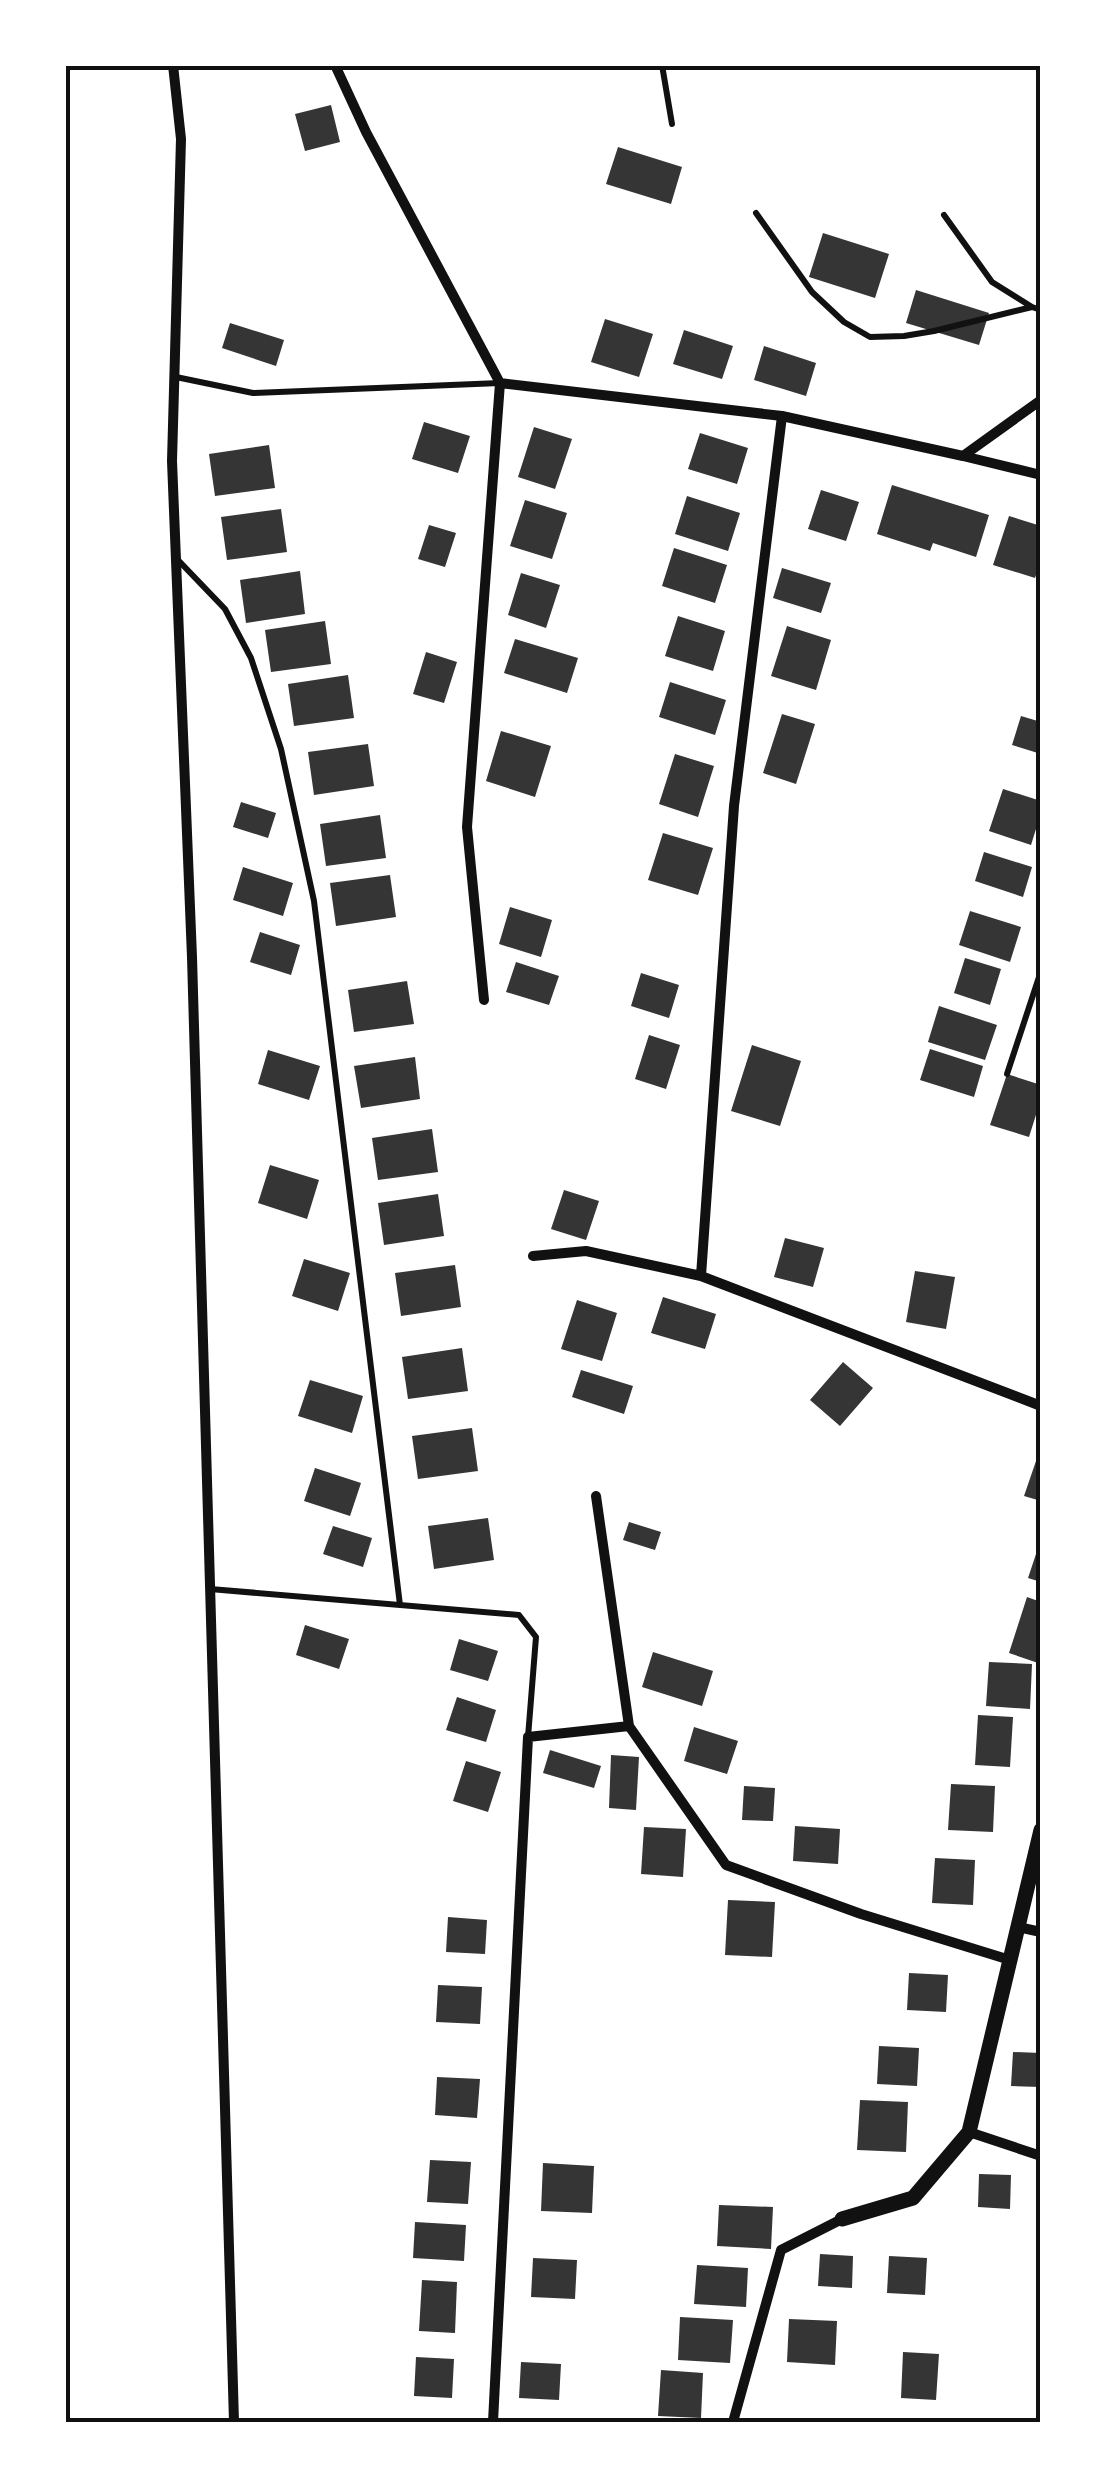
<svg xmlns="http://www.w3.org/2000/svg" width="1106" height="2487" viewBox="0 0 1106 2487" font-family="'Libre Baskerville',serif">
<rect width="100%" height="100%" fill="#fff"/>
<path fill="#353535" d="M331,105L340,142L305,151L295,114Z
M618,147L682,167L671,204L606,184Z
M823,233L889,254L875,298L809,277Z
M916,290L989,313L979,345L906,323Z
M605,319L653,334L639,377L591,362Z
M230,323L284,340L276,366L222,348Z
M684,330L733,346L722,379L673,364Z
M764,346L816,363L806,396L754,380Z
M424,422L470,436L458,473L412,459Z
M534,427L572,439L555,489L518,477Z
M700,433L748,448L737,484L688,469Z
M269,445L275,488L215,496L209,454Z
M892,485L989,515L976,557L933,543L930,551L877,534Z
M821,490L859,502L846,541L808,529Z
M687,496L740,513L728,551L675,534Z
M525,500L567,513L552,559L510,546Z
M281,509L287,552L227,560L221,517Z
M1009,516L1041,526V560L1035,578L993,565Z
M429,525L456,533L445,567L418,559Z
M674,548L727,565L715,603L662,586Z
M782,568L831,583L821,613L773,598Z
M300,571L305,614L246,623L240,580Z
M521,573L560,585L546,628L508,615Z
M678,616L725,631L713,671L665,656Z
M325,621L331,664L271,672L265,630Z
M787,626L831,640L816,690L771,676Z
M515,639L578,658L567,693L504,673Z
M426,652L457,662L444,703L413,694Z
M348,675L354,718L294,726L288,684Z
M670,682L726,700L715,735L659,717Z
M782,714L815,724L796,784L763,773Z
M1021,716L1041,722V754L1012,745Z
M501,731L551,746L535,797L486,781Z
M368,744L374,786L314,795L308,752Z
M675,754L714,766L698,817L659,804Z
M1003,789L1041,801V813L1031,845L989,831Z
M241,802L276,813L268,838L233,827Z
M380,815L386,858L326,866L320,824Z
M663,833L713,848L698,895L648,880Z
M984,852L1032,867L1023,897L975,881Z
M243,867L293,883L283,916L233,900Z
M390,875L396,917L336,926L330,883Z
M510,907L552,920L541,957L499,944Z
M970,911L1021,927L1010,962L959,945Z
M260,932L300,945L291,975L250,962Z
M965,958L1001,969L990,1005L954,993Z
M516,962L559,976L549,1005L506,992Z
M641,973L679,985L669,1018L631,1006Z
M407,981L414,1024L354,1032L348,990Z
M939,1006L997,1025L985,1060L928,1042Z
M649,1035L680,1045L666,1089L635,1079Z
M752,1045L801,1061L780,1126L731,1111Z
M930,1049L983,1066L974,1097L920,1080Z
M268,1050L320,1066L309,1100L258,1084Z
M415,1057L420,1099L361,1108L354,1066Z
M1007,1074L1041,1085V1099L1029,1137L990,1125Z
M432,1129L438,1172L378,1180L372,1138Z
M270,1165L319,1180L307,1219L258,1203Z
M564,1190L599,1201L586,1240L551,1229Z
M438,1194L444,1236L384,1245L378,1203Z
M785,1238L824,1248L813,1287L774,1277Z
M304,1259L350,1273L338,1311L292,1296Z
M455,1265L461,1307L401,1316L395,1273Z
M915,1271L955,1277L946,1329L906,1322Z
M663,1297L716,1314L705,1349L651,1333Z
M577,1300L617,1313L602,1361L561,1349Z
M462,1348L468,1391L408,1399L402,1357Z
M843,1362L873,1388L840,1426L810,1400Z
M581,1370L633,1386L624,1414L572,1397Z
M310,1380L363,1396L352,1433L298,1416Z
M472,1428L478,1471L418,1479L412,1436Z
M1036,1461L1041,1463V1501L1024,1496Z
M315,1468L361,1483L350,1516L304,1501Z
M488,1518L494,1560L434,1569L428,1526Z
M629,1522L661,1532L655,1550L623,1540Z
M333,1526L372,1538L363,1567L323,1554Z
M1041,1539V1582L1028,1578Z
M1027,1597L1041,1602V1664L1009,1653Z
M305,1625L349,1639L339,1669L296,1655Z
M459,1639L498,1651L488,1681L450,1670Z
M653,1652L713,1671L702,1706L642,1687Z
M989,1662L1032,1664L1030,1709L986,1706Z
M457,1697L496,1710L486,1742L446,1730Z
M978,1715L1013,1717L1010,1767L975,1765Z
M694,1727L738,1741L727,1774L684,1761Z
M550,1750L601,1766L594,1788L543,1773Z
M611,1755L639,1757L636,1810L609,1808Z
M466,1761L501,1772L488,1812L453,1801Z
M951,1784L995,1786L993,1832L948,1830Z
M744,1786L775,1788L773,1821L742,1820Z
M795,1826L840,1829L838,1864L793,1861Z
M644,1827L686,1829L683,1877L641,1874Z
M935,1858L975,1860L973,1905L932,1903Z
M728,1900L775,1902L772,1957L725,1955Z
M448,1917L487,1920L485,1954L446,1952Z
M909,1973L948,1975L946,2012L907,2010Z
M438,1985L482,1987L480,2024L436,2022Z
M879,2046L919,2048L917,2086L877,2084Z
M1013,2052L1041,2053V2087L1011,2086Z
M437,2077L480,2079L477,2118L435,2115Z
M860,2100L908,2102L906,2152L857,2150Z
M430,2160L471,2162L468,2204L427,2202Z
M543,2163L594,2166L592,2213L541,2211Z
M979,2174L1011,2175L1010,2209L978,2207Z
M719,2205L773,2207L771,2249L717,2246Z
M415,2222L466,2225L464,2261L413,2258Z
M820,2254L853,2256L852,2288L818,2286Z
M889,2256L927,2258L925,2295L887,2293Z
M533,2258L577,2260L575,2299L531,2297Z
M697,2265L748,2268L746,2307L694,2304Z
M422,2280L457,2282L455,2333L419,2331Z
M680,2317L733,2320L730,2363L678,2360Z
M789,2319L837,2321L835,2365L787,2362Z
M903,2352L939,2354L936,2400L901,2398Z
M416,2357L454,2359L452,2398L414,2396Z
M521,2362L561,2364L559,2400L519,2398Z
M661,2370L703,2373L701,2418L658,2416Z"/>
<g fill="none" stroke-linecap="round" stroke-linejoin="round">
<path stroke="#111" stroke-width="6" d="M662,65L672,124
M756,213L812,292L844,322L870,337L904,336L934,331L1032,307
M944,215L992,282L1032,307L1041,310
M176,377L253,393L500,383
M178,560L225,609L251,658L281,749L314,901L400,1605
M1007,1074L1041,971
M210,1589L519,1615L536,1637L528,1737"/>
<path stroke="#111" stroke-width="10" d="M173,65L181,139L172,461L192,957L234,2422
M335,65L366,132L500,383L467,827L484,1000
M500,383L782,416L963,456L1041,400
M963,456L1041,475
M533,1256L586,1251L701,1276L1041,1406
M701,1276L734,806L782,416
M596,1496L629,1726L726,1865L861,1914L1010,1960
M1018,1927L1041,1932
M969,2132L1041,2156
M493,2422L528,1737L629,1726
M733,2422L781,2250L842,2219"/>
<path stroke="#111" stroke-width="15" d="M842,2219L913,2198L969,2132L1041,1830"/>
</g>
<rect width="1106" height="2487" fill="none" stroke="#ffffff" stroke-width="135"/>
<rect x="68" y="68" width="970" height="2352" fill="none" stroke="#111" stroke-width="4"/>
</svg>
